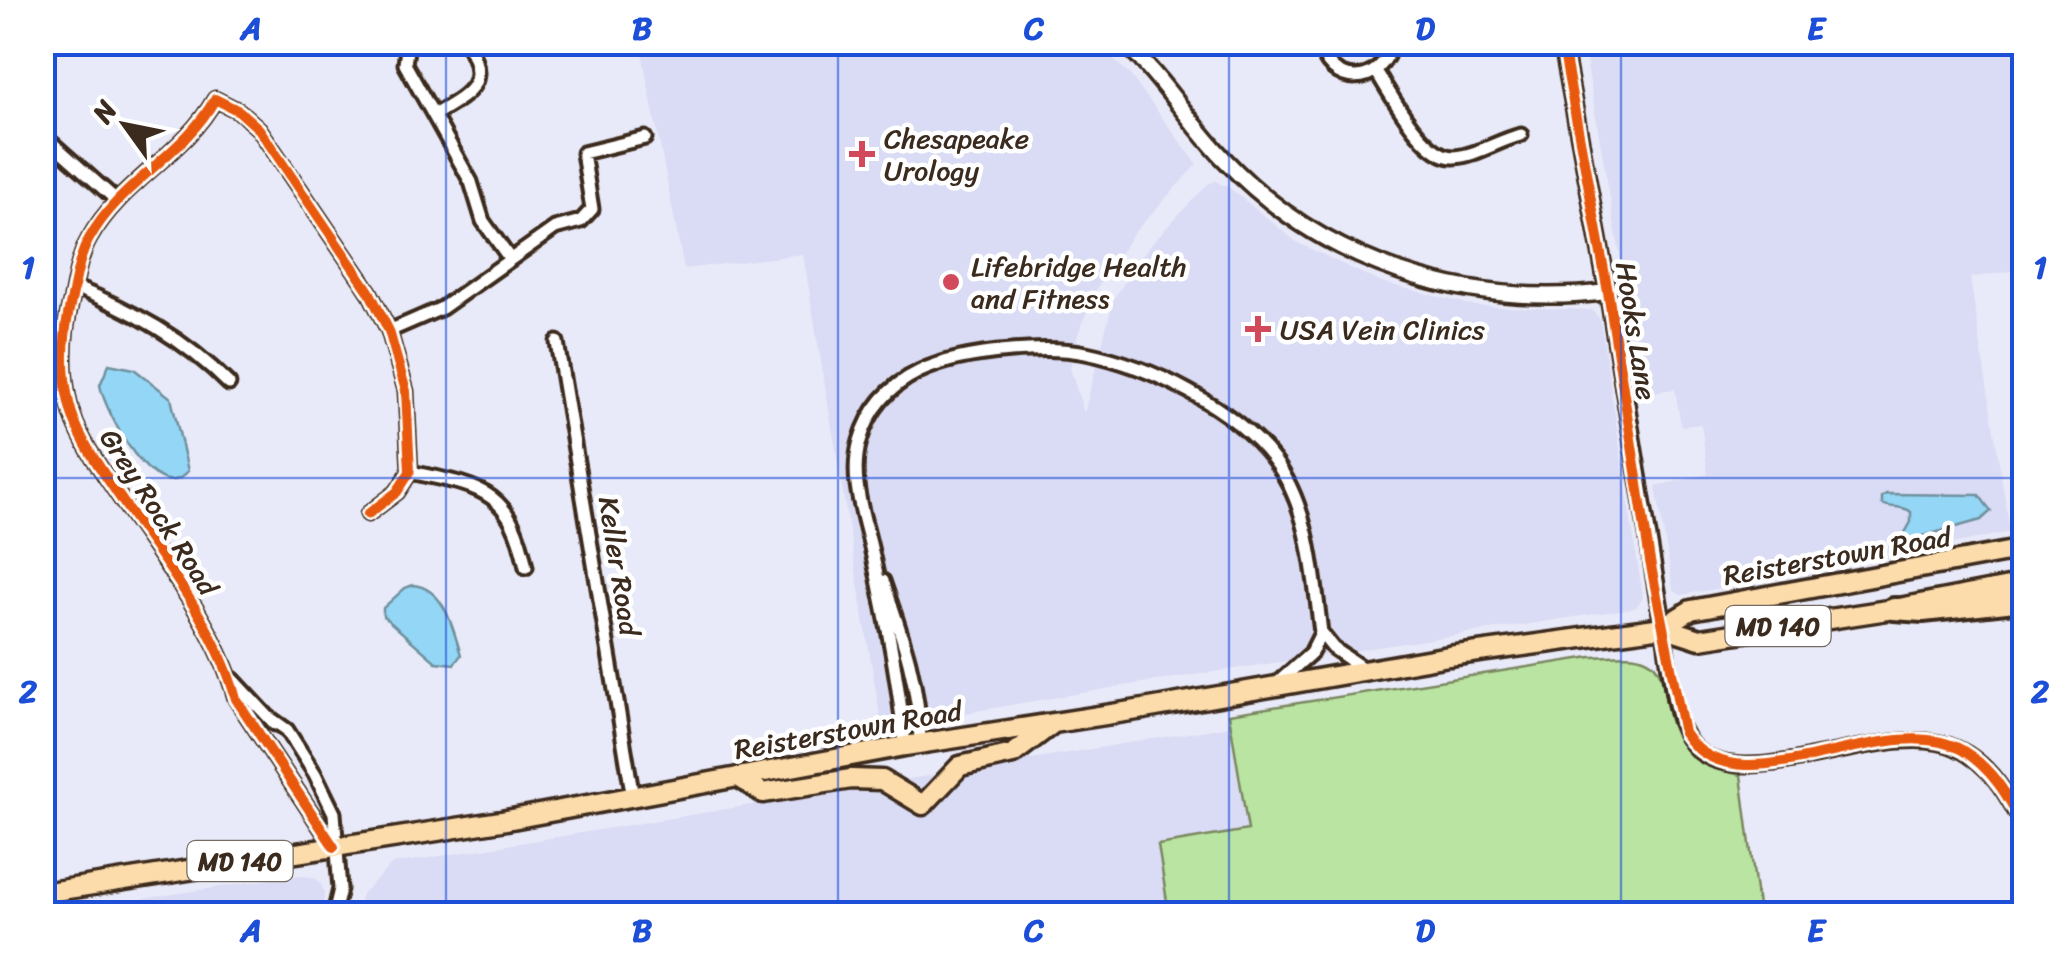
<svg xmlns="http://www.w3.org/2000/svg" width="2067" height="957" viewBox="0 0 2067 957" font-family="Sriracha,sans-serif">
<rect width="100%" height="100%" fill="#e9eaf9"/>
<filter id="ink" filterUnits="userSpaceOnUse"><feTurbulence type="fractalNoise" baseFrequency=".01" numOctaves="2"/><feDisplacementMap in="SourceGraphic" scale="20" xChannelSelector="R" yChannelSelector="G"/><feConvolveMatrix kernelMatrix="1 2 1 2 8 2 1 2 1" color-interpolation-filters="sRGB"/></filter>
<g filter="url(#ink)">
<path fill="#dadbf4" d="M640,43H1096L1130,75L1197,164L1132,235L1096,290L1078,334L1070,368L1084,413L1114,298L1148,247L1208,184L1215,181L1228,187L1298,243L1380,282L1475,306L1592,310L1600,319L1643,598L1635,608L1627,609L1123,686L882,727L803,254L684,269Z
M1583,43H2024V269L1970,278L2010,532L1845,566L1681,595L1673,589L1656,486L1708,474L1701,424L1681,426L1675,389L1644,393Z
M1231,726L1248,831L1158,845L1169,914H357L362,894L392,864Z
M298,875L315,878L320,883L324,891L323,914H43Z"/>
<path fill="#b9e4a1" stroke="#7a8760" stroke-width="2.5" d="M1591,657C1608,657 1631,652 1646,659C1685,676 1636,754 1741,775L1759,914H1169L1158,845L1248,830L1229,714Z"/>
<path fill="#94d6f5" stroke="#70919f" stroke-width="2.5" d="M109,364L134,369L171,398L188,471C156,511 105,412 100,385Z
M1886,494L1979,495L1991,511L1981,520L1909,540L1902,538L1911,522V512C1903,505 1892,509 1882,504V497Z
M413,585C445,588 453,629 461,655L454,664L436,662L383,616V608L405,588Z"/>
<g fill="none" stroke-linecap="round" stroke-linejoin="round">
<defs>
<path id="minor" d="M408,42L405,64L471,182L483,221L510,259
M1320,42C1327,89 1383,88 1392,42
M1376,71C1391,94 1424,158 1454,157C1476,156 1499,140 1521,135
M434,115C469,94 492,84 466,42
M42,134L115,199
M74,287C132,310 185,339 229,384
M389,331L442,308L555,228L581,221L592,209L583,153L645,138
M557,342L633,798
M410,472C481,487 510,488 526,567
M883,581C902,635 920,685 920,744
M1663,627C1669,658 1671,712 1687,738C1731,809 1885,714 1956,748C1990,763 2008,796 2024,827
M233,679L275,724
M1275,685L1311,653L1321,633
M270,718L287,730L315,774L334,813L340,889L334,914
M905,746C899,681 886,615 872,552C864,515 849,479 860,441C880,371 947,356 1011,351C1035,349 1062,348 1086,353C1150,366 1234,407 1274,460C1310,507 1314,577 1321,633L1333,648L1365,670
M334,847L236,699C216,625 162,560 119,496C100,467 77,438 69,403C61,368 63,332 72,297C76,278 79,257 89,239C121,181 184,155 215,99L239,111L259,129L369,291L389,331L406,391L410,472L397,492L368,514"/>
<path id="tertiary" d="M1124,42C1162,78 1189,122 1224,159C1323,264 1466,309 1608,292
M1562,42L1608,292L1663,627"/>
<path id="primary" d="M1663,627L1691,610L2024,549
M738,777L763,793L851,779L882,780L923,805L960,766L1013,754L1051,725
M42,893L501,821L905,746L1144,709L1449,656L1663,627L1700,639L1894,609L2024,584"/>
<path id="motorway" d="M1894,609L1923,611L2024,600"/>
</defs>
<use href="#minor" stroke="#3b2a1e" stroke-width="19"/>
<use href="#tertiary" stroke="#3b2a1e" stroke-width="21"/>
<use href="#primary" stroke="#3b2a1e" stroke-width="25"/>
<use href="#motorway" stroke="#3b2a1e" stroke-width="28"/>
<use href="#minor" stroke="#fff" stroke-width="11"/>
<use href="#tertiary" stroke="#fff" stroke-width="14"/>
<use href="#primary" stroke="#fddcac" stroke-width="18"/>
<use href="#motorway" stroke="#fddcac" stroke-width="20"/>
<defs>
<path id="cycleway" d="M1562,42L1608,292L1650,561L1684,733C1737,816 1884,706 1962,750C1992,768 2009,797 2024,827
M334,847L236,699C216,625 162,560 119,496C100,467 77,438 69,403C61,368 63,332 72,297C76,278 79,257 89,239C121,181 184,155 215,99L239,111L259,129L369,291L389,331L406,391L410,472L397,492L368,514"/>
</defs>
<use href="#cycleway" stroke="#fff" stroke-width="16"/>
<use href="#cycleway" stroke="#e8590c" stroke-width="10"/>
</g>
</g>
<path fill="none" stroke="#1d4ed8" stroke-width="2.5" stroke-opacity="0.55" d="M446,42V914M838,42V914M1229,42V914M1621,42V914M42,478H2024"/>
<g fill="#d1495b" stroke="#fff" stroke-width="4">
<path d="M857 139h10v10h10v10h-10v10h-10v-10h-10v-10h10z"/>
<circle cx="951" cy="282" r="10"/>
<path d="M1253 314h10v10h10v10h-10v10h-10v-10h-10v-10h10z"/>
</g>
<g text-anchor="middle" dominant-baseline="central" stroke-width="9" stroke-linejoin="round" paint-order="stroke">
<g fill="#fff" stroke="#766a62" stroke-width="2.5">
<rect x="1725.5" y="606" width="105" height="40" rx="8"/>
<rect x="187.5" y="841" width="105" height="40" rx="8"/>
</g>
<g font-size="25" font-weight="bold" fill="#3b2a1e">
<text x="1778" y="626">MD 140</text>
<text x="240" y="861">MD 140</text>
</g>
<g font-size="28" fill="#3b2a1e" stroke="#fff" text-anchor="start">
<text x="884" y="138">Chesapeake<tspan x="884" dy="32">Urology</tspan></text>
<text x="971" y="266">Lifebridge Health<tspan x="971" dy="32">and Fitness</tspan></text>
<text x="1280" y="329">USA Vein Clinics</text>
</g>
<g font-size="28" fill="#3b2a1e" stroke="#fff">
<text transform="translate(1636 331) rotate(81)">Hooks Lane</text>
<text transform="translate(159 512) rotate(57)">Grey Rock Road</text>
<text transform="translate(1837 556) rotate(-10)">Reisterstown Road</text>
<text transform="translate(619 566) rotate(81)">Keller Road</text>
<text transform="translate(848 730) rotate(-10)">Reisterstown Road</text>
</g>
</g>
<rect width="2067" height="957" fill="none" stroke="#fff" stroke-width="110"/>
<g transform="translate(125 125) rotate(303)" stroke="#ffffff" stroke-width="8" paint-order="stroke">
<path d="M0-8L18 38L0 25L-18 38Z" fill="#3b2a1e"/>
<text y="-15" font-size="28" font-weight="bold" text-anchor="middle" fill="#3b2a1e">N</text>
</g>
<rect x="55" y="55" width="1957" height="847" fill="none" stroke="#1d4ed8" stroke-width="4"/>
<g font-size="32" text-anchor="middle" font-weight="bold" fill="#1d4ed8">
<text x="251" y="39">A</text>
<text x="642" y="39">B</text>
<text x="1034" y="39">C</text>
<text x="1425" y="39">D</text>
<text x="1816" y="39">E</text>
<text x="28" y="278">1</text>
<text x="2040" y="278">1</text>
<text x="28" y="702">2</text>
<text x="2040" y="702">2</text>
<text x="251" y="941">A</text>
<text x="642" y="941">B</text>
<text x="1034" y="941">C</text>
<text x="1425" y="941">D</text>
<text x="1816" y="941">E</text>
</g>
</svg>
